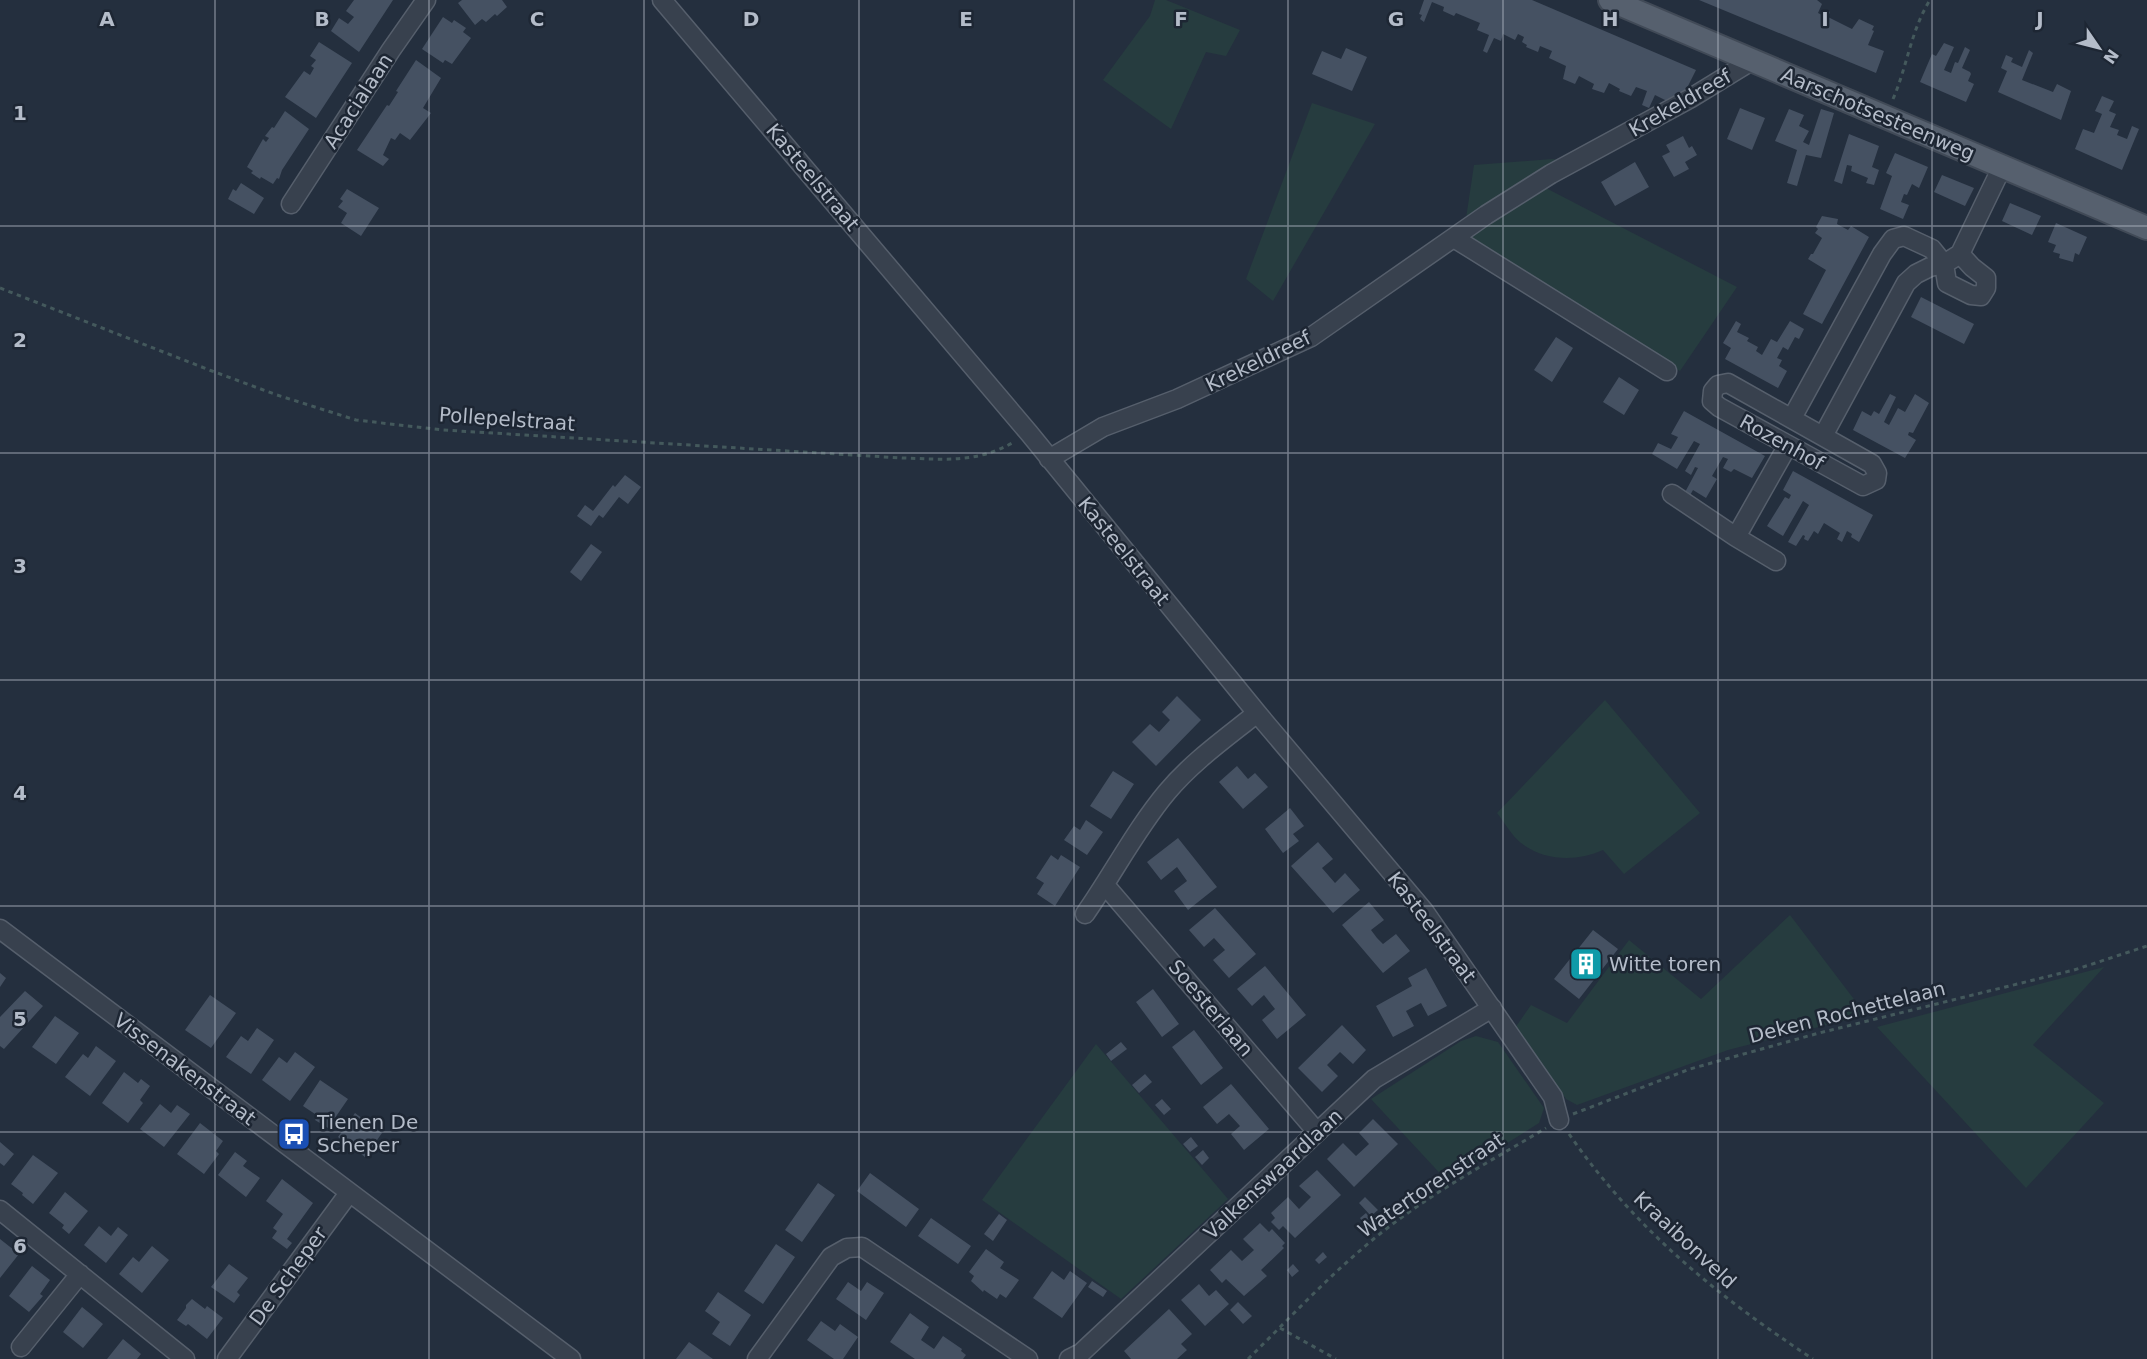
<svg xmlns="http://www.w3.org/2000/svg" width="2147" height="1359" viewBox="0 0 2147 1359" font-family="'DejaVu Sans',sans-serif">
<rect width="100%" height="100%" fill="#242f3e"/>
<path fill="#263c3f" d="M1155,0H1166L1240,30L1226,56L1206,52L1171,129L1103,80L1150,16Z
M1312,103L1375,124L1273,301L1246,279Z
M1552,159L1561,160L1465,225L1474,165Z
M1542,186L1737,287L1680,371L1465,239Z
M1605,700L1700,813L1624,874L1603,850C1576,862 1545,861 1521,843C1512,836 1504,822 1497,813Z
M1790,915L1866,1015L1728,1050L1577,1105L1566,1099L1515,1028L1531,1005L1567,1023L1629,940L1701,999Z
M2104,967L2033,1045L2104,1103L2026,1188L1877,1027Z
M1476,1036L1498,1042L1544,1108L1539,1123L1447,1181L1371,1099L1461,1041Z
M1096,1044L1228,1199L1121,1299L982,1200Z"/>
<path fill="#455162" d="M354,0H393L359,52L331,31L339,18L348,24L354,17L346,11Z
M462,0H502L507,7L497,16L495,14L486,22L482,19L475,25L458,3Z
M1424,0H1532L1696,70L1688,86L1682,95L1671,103L1655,95L1649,108L1642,105L1647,91L1636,87L1631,96L1619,91L1620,89L1609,83L1604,93L1592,89L1594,84L1579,76L1575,84L1563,79L1566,66L1549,58L1552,51L1540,46L1538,52L1526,47L1527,45L1522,42L1524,37L1518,34L1515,40L1503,34L1501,41L1494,38L1487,53L1483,51L1489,35L1477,30L1480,23L1456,13L1454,16L1443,11L1444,7L1432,2L1424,22L1420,19L1422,15L1419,14Z
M1699,0H1817L1822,4L1818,13L1824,16L1827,10L1830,12L1828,17L1852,29L1859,19L1874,26L1872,30L1874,31L1868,45L1884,51L1876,73Z
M443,17L452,23L454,20L466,28L463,32L471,38L452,64L445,60L443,63L422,49Z
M319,42L352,63L316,118L285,97L304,71L310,75L314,68L311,66L316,60L310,56Z
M1944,43L1954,47L1944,70L1951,73L1955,62L1958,63L1965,47L1970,50L1962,68L1970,72L1971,74L1968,81L1974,84L1966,102L1920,82L1932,54L1936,56Z
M1346,48L1367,57L1352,91L1312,74L1322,51L1341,59Z
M2029,50L2033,53L2022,80L2053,92L2057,84L2071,91L2061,120L1998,92L2007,71L2001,68L2006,55L2013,58L2011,62L2022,67Z
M416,60L441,78L423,108L431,113L410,140L400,133L395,140L391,138L383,155L389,159L383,166L357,150L387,105L389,106L398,92L396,91Z
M2102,96L2114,101L2109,111L2116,114L2110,127L2119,130L2117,135L2127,139L2132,126L2139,129L2122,170L2075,149L2083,129L2094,133L2102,114L2095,111Z
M1740,108L1765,118L1752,150L1727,139Z
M1789,109L1804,115L1799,126L1809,131L1803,142L1809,145L1821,109L1834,113L1821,158L1806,155L1797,186L1787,183L1797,150L1775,141Z
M285,111L309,129L282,170L279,179L277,178L273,184L261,177L260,179L251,173L253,171L247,167L263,139L266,142L269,138L265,136L272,127L274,128Z
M1849,134L1879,146L1872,167L1879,170L1874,185L1866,183L1868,178L1851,171L1852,166L1847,165L1842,184L1834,181Z
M1683,136L1689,148L1692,146L1697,155L1685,162L1689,169L1674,177L1662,156L1670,152L1666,145Z
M1895,153L1928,167L1919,188L1912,184L1907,195L1904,194L1901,202L1909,205L1903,219L1880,209L1892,176L1886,173Z
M1635,162L1649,187L1615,206L1601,182Z
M1942,175L1974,188L1965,206L1934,192Z
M241,183L264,198L254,214L228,199L233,189L236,191Z
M347,189L379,208L361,236L341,223L347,213L338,207L343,201L340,199Z
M2010,203L2041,216L2032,235L2002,221Z
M1822,216L1838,219L1837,224L1848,230L1851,226L1869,237L1822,324L1803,314L1826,270L1808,259L1811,254H1813L1822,238L1815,233L1818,229L1816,227Z
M2056,223L2087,237L2079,255L2075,253L2073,262L2059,258L2060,254L2053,252L2056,245L2048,242Z
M1921,297L1974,324L1964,344L1911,317Z
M1736,321L1741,324L1737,332L1749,338L1747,341L1758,347L1756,351L1762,355L1771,339L1777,342L1790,321L1804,329L1799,339L1795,337L1788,350L1783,347L1777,358L1782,360L1779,366L1787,371L1778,388L1725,359L1731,348L1723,343Z
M1556,337L1573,348L1552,382L1534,370Z
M1619,377L1639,390L1624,415L1603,402Z
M1890,394L1896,397L1884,422L1889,425L1898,408L1905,412L1915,394L1929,403L1913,433L1909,432L1908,435L1916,440L1905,458L1853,430L1862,411L1871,416L1874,411L1879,414Z
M1684,411L1765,456L1752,478L1734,469L1731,472L1723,468L1728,459L1723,457L1712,476L1717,479L1706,498L1693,490L1688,499L1683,496L1698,468L1695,467L1691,475L1685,471L1700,444L1694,441L1677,469L1652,454L1658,443L1671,449L1678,437L1671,434Z
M1793,471L1873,515L1859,542L1851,537L1852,534L1847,531L1842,542L1837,539L1840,533L1824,523L1818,534L1814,531L1808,541L1804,539L1805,536L1803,535L1796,546L1788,542L1809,505L1803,501L1783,536L1767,526L1785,497L1789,499L1791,495L1783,490Z
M625,475L641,487L628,504L619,497L603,518L599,515L591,526L577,516L585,505L593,511L613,485L615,487Z
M591,544L602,552L581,581L570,572Z
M1177,696L1201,720L1156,766L1132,742L1150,724L1159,732L1170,720L1162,712Z
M1237,766L1248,779L1255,773L1268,787L1243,809L1219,782Z
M1113,771L1134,784L1111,819L1090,806Z
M1290,808L1304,826L1293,834L1299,841L1283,853L1265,829Z
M1086,820L1103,832L1087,855L1064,840L1074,826L1080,830Z
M1178,838L1217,887L1188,910L1174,891L1187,881L1177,867L1161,880L1147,862Z
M1318,842L1333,859L1322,868L1335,883L1345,873L1360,890L1333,913L1291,866Z
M1051,855L1058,860L1061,855L1080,867L1055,906L1037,894L1044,883L1036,878Z
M1369,902L1384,920L1371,930L1377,938L1383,944L1396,934L1410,951L1383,973L1342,925Z
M1215,908L1256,954L1229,978L1213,960L1225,950L1214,938L1204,947L1189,930Z
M1593,930L1618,949L1579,999L1554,979Z
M1265,966L1306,1015L1277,1039L1262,1020L1275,1009L1264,995L1252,1006L1237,989Z
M1426,968L1447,1006L1428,1016L1421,1003L1406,1011L1414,1026L1393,1037L1376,1006L1412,986L1408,978Z
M0,973L6,978L0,987Z
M1153,989L1179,1024L1162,1037L1136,1002Z
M25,991L43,1006L4,1049L0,1046V1017Z
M210,995L236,1013L211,1048L185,1030Z
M55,1016L79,1033L56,1064L32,1047Z
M1342,1025L1366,1050L1353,1064L1340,1052L1327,1065L1338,1076L1322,1092L1298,1068Z
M257,1028L274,1040L251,1074L226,1057L241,1036L248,1041Z
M1194,1030L1223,1068L1201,1085L1172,1047Z
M1121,1042L1127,1049L1111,1061L1106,1054Z
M96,1046L116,1061L90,1096L65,1077L83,1054L88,1058Z
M295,1052L315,1067L290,1101L262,1080L279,1057L287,1063Z
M124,1072L138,1083L141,1079L150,1086L140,1100L143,1103L128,1123L102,1103Z
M1145,1074L1152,1082L1139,1093L1132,1085Z
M320,1080L348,1099L328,1128L315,1120L318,1116L303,1106Z
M1231,1084L1269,1129L1244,1150L1231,1134L1240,1126L1229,1114L1217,1124L1203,1107Z
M1162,1099L1171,1109L1164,1115L1155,1105Z
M160,1104L171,1113L177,1105L190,1114L164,1147L140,1129Z
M355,1113L382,1133L365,1157L338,1137Z
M1373,1119L1398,1144L1354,1187L1327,1159L1343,1143L1356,1156L1369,1144L1359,1133Z
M200,1123L223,1141L216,1151L219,1154L204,1174L177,1154Z
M1191,1137L1198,1146L1190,1152L1183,1144Z
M0,1142L14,1154L4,1166L0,1163Z
M1203,1150L1209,1158L1202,1165L1195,1157Z
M235,1152L247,1161L243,1166L260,1178L246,1197L218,1175Z
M33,1155L58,1173L33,1204L22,1195L23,1193L11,1184Z
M1317,1170L1341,1195L1295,1238L1283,1226L1279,1230L1271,1222L1275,1218L1271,1213L1288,1197L1299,1209L1311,1197L1299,1186Z
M870,1173L919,1209L906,1227L857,1191Z
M282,1179L313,1203L287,1239L292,1243L287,1249L272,1238L277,1231L273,1228L283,1214L266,1201Z
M818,1183L835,1195L802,1242L785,1230Z
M65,1192L88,1211L69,1234L62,1228L64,1225L49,1213Z
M1365,1197L1378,1210L1371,1216L1359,1203Z
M1366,1213L1370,1219L1364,1224L1360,1218Z
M999,1214L1007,1220L993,1241L984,1234Z
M931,1218L971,1246L958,1264L918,1236Z
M1260,1223L1269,1232L1272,1229L1285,1243L1282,1246L1284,1248L1261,1270L1267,1276L1244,1296L1226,1279L1222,1283L1210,1270L1231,1250L1242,1261L1254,1250L1243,1239Z
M99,1226L111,1236L118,1227L128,1235L106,1263L84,1245Z
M0,1239L19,1254L0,1278Z
M776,1244L795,1257L763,1304L744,1291Z
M152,1246L169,1260L142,1293L119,1274L133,1257L139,1262Z
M986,1249L1004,1262L1000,1268L1019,1280L1006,1298L1000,1294L997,1299L984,1290L983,1292L971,1281L974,1276L969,1272Z
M1323,1252L1327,1257L1319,1264L1315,1260Z
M229,1264L248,1278L237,1292L240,1295L234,1303L211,1287Z
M1293,1264L1299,1271L1292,1277L1287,1270Z
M32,1266L50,1280L40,1294L43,1296L29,1312L9,1296Z
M1052,1271L1064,1280L1070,1271L1087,1283L1062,1318L1033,1298Z
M1092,1281L1107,1291L1103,1297L1088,1287Z
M848,1282L861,1291L867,1282L884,1293L866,1320L836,1299Z
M1199,1284L1209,1296L1216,1290L1229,1304L1205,1326L1181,1300Z
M718,1292L751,1315L730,1346L712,1334L720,1322L705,1311Z
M192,1299L205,1309L207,1306L223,1318L207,1339L188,1324L186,1326L177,1320L186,1308V1305Z
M1238,1302L1252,1316L1243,1324L1230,1310Z
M82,1307L103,1324L83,1348L63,1332Z
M1169,1309L1192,1334L1181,1344L1187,1350L1177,1359H1131L1124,1351Z
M910,1313L929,1327L921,1340L934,1349L943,1336L962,1349L961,1351L966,1355L963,1359H915L890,1342Z
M821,1321L835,1331L840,1324L858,1337L843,1359H834L807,1340Z
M123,1339L141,1354L137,1359H107Z
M689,1342L713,1359H676Z"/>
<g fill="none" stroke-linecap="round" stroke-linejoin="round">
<defs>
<path id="minor" d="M662,0L1029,433L1257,713L1424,911L1553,1097L1559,1120
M291,204L391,50L426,0
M1454,238L1667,371
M1728,383L1872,464L1877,473L1876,480L1863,486L1719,407L1712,401L1713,391L1718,385Z
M1792,418L1882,254L1893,239L1904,236L1932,249L1944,264L1947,283L1971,295L1981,296L1986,288V278L1972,267L1960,254
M1823,436L1906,283L1916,274L1930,267L1944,264L1960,254L2002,167
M1049,459L1103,427L1177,399L1311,337L1486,215L1551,174L1691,98L1753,60
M1672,494L1736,537L1788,445
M1736,537L1776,561
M1105,885L1317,1132
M1085,914C1113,874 1136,829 1167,792C1193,761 1226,738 1257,713
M0,929L571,1359
M0,1210L185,1359
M21,1347L80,1274
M227,1359L349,1193
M757,1359L831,1257L847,1248L862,1247L1028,1359
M1069,1359L1081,1353L1374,1079L1492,1008"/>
<path id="major" d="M1610,0L2147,228"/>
</defs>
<use href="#minor" stroke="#565f6c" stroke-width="21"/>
<use href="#major" stroke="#414a57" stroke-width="26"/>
<path stroke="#44595c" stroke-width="3" stroke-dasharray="4.5 4.5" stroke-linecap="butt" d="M1893,99C1907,67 1911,30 1930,0
M0,288L212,371L277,395L356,420L443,430L902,458C944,459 975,464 1014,442
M1573,1114L1690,1069L1819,1033L2074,970L2147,946
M1569,1134C1635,1229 1717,1296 1813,1359
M1280,1328L1336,1359
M1248,1359C1286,1322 1323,1282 1363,1248C1418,1200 1484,1165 1546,1128"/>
<use href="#minor" stroke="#38414e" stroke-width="18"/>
<use href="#major" stroke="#56606e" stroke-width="22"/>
</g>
<path fill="none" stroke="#b4bcc9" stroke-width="1.5" stroke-opacity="0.55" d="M215,0V1359M429,0V1359M644,0V1359M859,0V1359M1074,0V1359M1288,0V1359M1503,0V1359M1718,0V1359M1932,0V1359M0,226H2147M0,453H2147M0,680H2147M0,906H2147M0,1132H2147"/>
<defs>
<symbol id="building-square" viewBox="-11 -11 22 22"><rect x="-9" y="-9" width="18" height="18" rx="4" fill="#0f9aa8" stroke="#1d2633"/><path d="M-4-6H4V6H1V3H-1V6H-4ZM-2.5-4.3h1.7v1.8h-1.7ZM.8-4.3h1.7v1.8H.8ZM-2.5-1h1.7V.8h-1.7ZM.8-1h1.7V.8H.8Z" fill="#fff"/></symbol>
<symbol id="bus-square" viewBox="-11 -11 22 22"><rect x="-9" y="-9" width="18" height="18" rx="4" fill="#1a4fb4" stroke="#1d2633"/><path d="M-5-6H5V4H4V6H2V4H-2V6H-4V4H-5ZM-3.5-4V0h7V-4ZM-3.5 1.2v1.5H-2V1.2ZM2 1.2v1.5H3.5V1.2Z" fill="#fff"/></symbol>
</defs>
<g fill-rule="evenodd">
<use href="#building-square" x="1567" y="945" width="38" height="38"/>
<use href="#bus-square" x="275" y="1115" width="38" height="38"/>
</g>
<g text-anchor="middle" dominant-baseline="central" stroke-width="5" stroke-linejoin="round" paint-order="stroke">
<g font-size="20" fill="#b4bcc9" stroke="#1d2633">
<text transform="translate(358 101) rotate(-57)">Acacialaan</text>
<text transform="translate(1680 103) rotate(-30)">Krekeldreef</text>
<text transform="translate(1878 114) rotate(23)">Aarschotsesteenweg</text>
<text transform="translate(813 177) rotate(50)">Kasteelstraat</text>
<text transform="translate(1258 361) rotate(-26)">Krekeldreef</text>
<text transform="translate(507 419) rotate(4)">Pollepelstraat</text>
<text transform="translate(1782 442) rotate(29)">Rozenhof</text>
<text transform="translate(1124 551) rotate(51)">Kasteelstraat</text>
<text transform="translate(1432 927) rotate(53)">Kasteelstraat</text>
<text transform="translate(1211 1008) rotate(50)">Soesterlaan</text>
<text transform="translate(1847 1012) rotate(-14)">Deken Rochettelaan</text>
<text transform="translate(185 1069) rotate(37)">Vissenakenstraat</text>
<text transform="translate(1273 1174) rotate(-43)">Valkenswaardlaan</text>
<text transform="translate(1431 1185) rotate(-34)">Watertorenstraat</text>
<text transform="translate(1685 1240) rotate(43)">Kraaibonveld</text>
<text transform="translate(288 1276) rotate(-54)">De Scheper</text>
</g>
<g font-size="20" fill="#b4bcc9" stroke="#1d2633" text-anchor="start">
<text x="1609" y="964">Witte toren</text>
<text x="317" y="1122">Tienen De<tspan x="317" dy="23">Scheper</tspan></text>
</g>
</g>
<g font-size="20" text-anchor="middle" font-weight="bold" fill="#b4bcc9" stroke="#1d2633" stroke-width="5" stroke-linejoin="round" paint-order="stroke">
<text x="107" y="26">A</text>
<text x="322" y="26">B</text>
<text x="537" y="26">C</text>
<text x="751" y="26">D</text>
<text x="966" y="26">E</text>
<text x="1181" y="26">F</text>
<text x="1396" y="26">G</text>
<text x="1610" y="26">H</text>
<text x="1825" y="26">I</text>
<text x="2040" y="26">J</text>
<text x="20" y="120">1</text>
<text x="20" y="347">2</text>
<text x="20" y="573">3</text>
<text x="20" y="800">4</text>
<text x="20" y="1026">5</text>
<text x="20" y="1253">6</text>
</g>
<g transform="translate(2099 48) rotate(125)" stroke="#1d2633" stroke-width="4.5" paint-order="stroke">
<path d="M0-4.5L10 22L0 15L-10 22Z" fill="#b4bcc9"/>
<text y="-9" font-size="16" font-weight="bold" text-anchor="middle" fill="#b4bcc9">N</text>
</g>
</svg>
